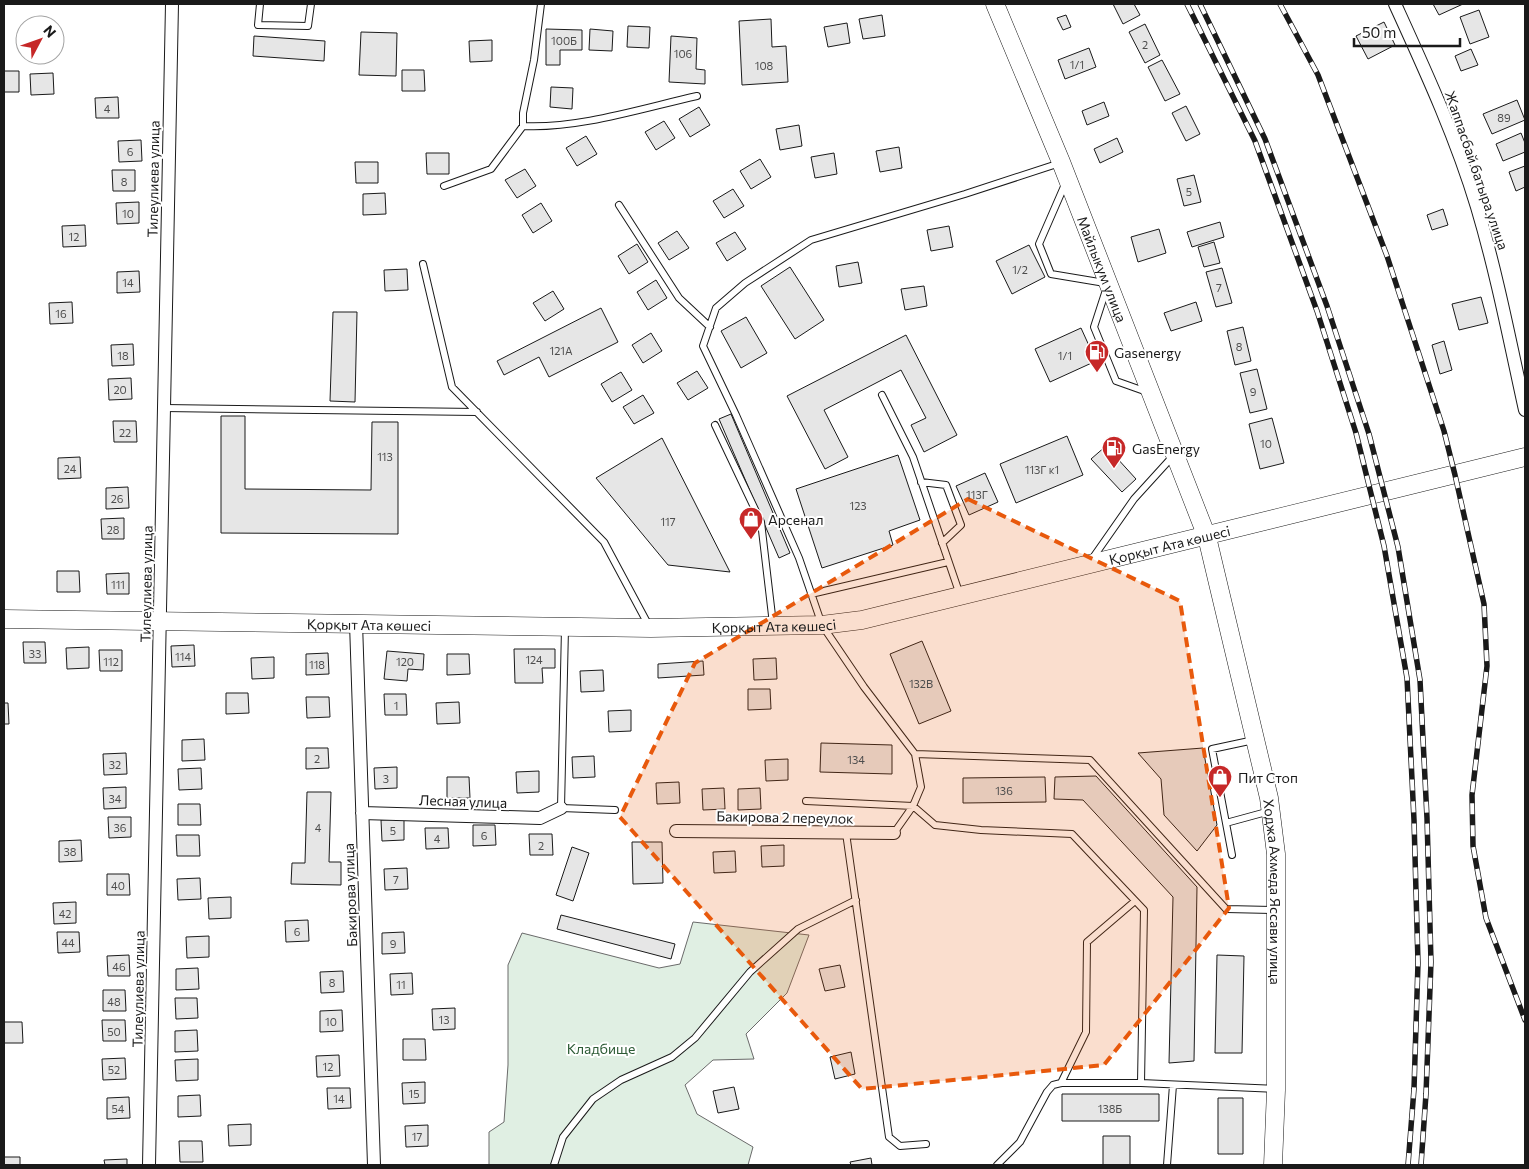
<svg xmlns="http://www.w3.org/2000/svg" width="1529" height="1169" viewBox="0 0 1529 1169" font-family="Commissioner,sans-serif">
<rect width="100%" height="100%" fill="#fff"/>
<path fill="#e0efe3" stroke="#6a6a6a" d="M693,922L809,935L787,993L746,1034L754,1059L713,1060L685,1085L697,1114L753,1147L748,1165H489V1132L504,1122L508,1065V965L522,933L659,968L680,964Z"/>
<path fill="#e6e6e6" stroke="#1a1a1a" d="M1113,4H1134L1140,15L1123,24Z
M1433,4H1463L1439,15Z
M1479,10L1489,37L1470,44L1460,17Z
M882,15L885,36L863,39L859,19Z
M1066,15L1071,27L1063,30L1057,18Z
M771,19L772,47L786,46L788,82L742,85L739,21Z
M1384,22L1395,45L1368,59L1356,36Z
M847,23L850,43L828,47L824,27Z
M1145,24L1160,55L1145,63L1129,32Z
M628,26L650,27L649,48L627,47Z
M546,29L582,30V50H560V65H546Z
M590,29L613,31L612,51L589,50Z
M361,32L397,33L396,76L359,75Z
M254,36L325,41L324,61L253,56Z
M671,36L697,38L696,69L705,70V84L669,82Z
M492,40V61L470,62L469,41Z
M1089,48L1096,67L1065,79L1058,60Z
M1471,49L1478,65L1461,71L1455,56Z
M1162,60L1180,94L1165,101L1148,67Z
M402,70H424L425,91H402Z
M4,71H19V92H4Z
M53,73L54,94L31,95L30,74Z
M551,87L573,88L572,109L550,107Z
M118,97L119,118H96L95,98Z
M1517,100L1525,120L1492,134L1483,114Z
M1104,102L1109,116L1087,125L1082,111Z
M1186,106L1200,134L1186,141L1172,113Z
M699,107L710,125L690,137L679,119Z
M664,121L675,138L656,150L645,132Z
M799,125L802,146L780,150L776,129Z
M1521,133L1525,143V152L1503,161L1496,144Z
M586,136L597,154L577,166L566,148Z
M1117,138L1123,152L1100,163L1094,149Z
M141,140L142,161L119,162L118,141Z
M899,147L902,168L880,172L876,151Z
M426,153H449V174H427Z
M834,153L837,174L815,178L811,157Z
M760,159L771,177L751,189L740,171Z
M355,162H378V183H356Z
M1525,166V187L1516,191L1509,172Z
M525,169L536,186L517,198L505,180Z
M112,170H135V191H113Z
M1194,175L1201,202L1184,206L1177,179Z
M733,189L744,206L724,218L713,201Z
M385,193L386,214L363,215V194Z
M139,202V223L117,224L116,203Z
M541,203L552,221L533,233L522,215Z
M1443,209L1448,225L1432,230L1427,215Z
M1220,222L1224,237L1192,247L1187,232Z
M85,225L86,246L63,247L62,226Z
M949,226L953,247L931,251L927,230Z
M1159,229L1166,253L1138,262L1131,237Z
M677,231L689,248L669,260L658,243Z
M735,232L746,249L727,261L716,243Z
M1214,242L1220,263L1204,267L1198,247Z
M637,244L648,262L629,274L618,256Z
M1029,245L1045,277L1012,294L996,261Z
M858,262L862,283L839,287L836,266Z
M790,267L824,320L795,339L761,286Z
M1222,268L1232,303L1216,307L1206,272Z
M407,269L408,290L385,291L384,270Z
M139,271L140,292L117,293V272Z
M656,280L667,298L648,310L637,292Z
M924,286L927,306L905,310L901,289Z
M553,291L564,309L545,321L533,303Z
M1481,297L1488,323L1459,330L1452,304Z
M72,302L73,323L50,324L49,303Z
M1196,302L1202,321L1171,331L1164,313Z
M601,308L618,342L549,377L539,357L504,375L497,361Z
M333,312H357L355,402L330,401Z
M746,317L767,353L741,368L721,331Z
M1243,327L1251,361L1235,365L1227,331Z
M1081,328L1096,361L1050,382L1035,349Z
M651,333L662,351L643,363L632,345Z
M906,335L957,435L924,452L911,425L926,418L901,370L824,410L848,457L825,469L787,396Z
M1444,341L1452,370L1440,374L1432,345Z
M133,344L134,365L112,366L111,345Z
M1257,369L1267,409L1250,413L1240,373Z
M697,371L708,388L688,400L677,383Z
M621,372L632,390L612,402L601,384Z
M131,378L132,399L109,400L108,379Z
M643,395L654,413L634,424L623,407Z
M731,414L790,553L779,558L719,419Z
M221,416H245V489L371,490L372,422H398V534L221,533Z
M1272,418L1284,463L1260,469L1249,424Z
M113,421H136L137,442H114Z
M1067,436L1083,475L1016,503L1000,464Z
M662,438L730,572L668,565L596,478Z
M1106,446L1136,479L1122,492L1091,459Z
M898,455L920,520L889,531L893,545L822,568L796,489Z
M80,457L81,478L58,479V458Z
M985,473L998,502L969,515L956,486Z
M128,487L129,508L106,509V488Z
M124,518V539H102L101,519Z
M57,571H79L80,592H57Z
M129,573V594H107L106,574Z
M922,641L951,711L919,724L890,654Z
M23,642H45L46,663H24Z
M194,645L195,666L172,667L171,646Z
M89,647V668L67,669L66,648Z
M514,649H555V668H542L543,683H515Z
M99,650H122V671H100Z
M387,651L424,654L423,670L408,669L407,681L384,679Z
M328,653L329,674L306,675V654Z
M447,654H469L470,674L447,675Z
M274,657V678L252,679L251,658Z
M776,658L777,679L754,680L753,659Z
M703,661L704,675L658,678V664Z
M603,670L604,691L581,692L580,671Z
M748,689H770L771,709L748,710Z
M226,693H248L249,713L226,714Z
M384,694H406L407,715H385Z
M306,697H329L330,717L307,718Z
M459,702L460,723L437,724L436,703Z
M4,703H8L9,724H4Z
M631,710V731L609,732L608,711Z
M204,739L205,760L182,761V740Z
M821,743L892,745V774L820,772Z
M306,748H328L329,768L306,769Z
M1203,748L1217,825L1197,851L1164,815L1161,779L1138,753Z
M126,753L127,774L104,775L103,754Z
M594,756L595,777L573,778L572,757Z
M788,759V780L766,781L765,760Z
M397,767V788L375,789L374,768Z
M201,768L202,789L179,790L178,769Z
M539,771V792L517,793L516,772Z
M1096,776L1197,887L1194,1061L1169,1063L1173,897L1083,800L1054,799L1055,777Z
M447,777H469L470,798H447Z
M1045,777L1046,802L963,803V778Z
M679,782L680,803L657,804L656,783Z
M126,787V808L104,809L103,788Z
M724,788L725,809L703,810L702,789Z
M760,788L761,809L738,810V789Z
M307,792H331L329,862H341V885L291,884L292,863H305Z
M178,804H200L201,825H178Z
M108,817H131V837L109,838Z
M404,819V840L382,841L381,820Z
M473,825H495L496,845L473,846Z
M425,828H448L449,848L426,849Z
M529,834H552L553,855H530Z
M176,835H199L200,856H177Z
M81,840L82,861L59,862V841Z
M632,842H662L663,883L633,884Z
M784,845V866L762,867L761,846Z
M572,847L589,853L573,901L556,895Z
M735,851L736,872L714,873L713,852Z
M407,868L408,889L385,890L384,869Z
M107,874H129L130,895H107Z
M200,878L201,899L178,900L177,879Z
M231,897V918L209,919L208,898Z
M76,902V923L54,924L53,903Z
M561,915L675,944L671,959L557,929Z
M308,920L309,941L286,942L285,921Z
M57,932H79L80,952L58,953Z
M404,932L405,953L382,954V933Z
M209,936V957L187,958L186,937Z
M129,955L130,976H108L107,956Z
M1217,955L1244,956L1242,1053H1215Z
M840,965L845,987L825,991L819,969Z
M198,968L199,989L176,990V969Z
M343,971L344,992L321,993L320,972Z
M412,973L413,994L391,995L390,974Z
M103,990H125L126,1011H103Z
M175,998H197L198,1018L176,1019Z
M455,1008V1029L433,1030L432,1009Z
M342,1010L343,1031L320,1032V1011Z
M102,1020H125L126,1041H103Z
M4,1022H22L23,1043H4Z
M197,1030L198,1051L175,1052V1031Z
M403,1039H425L426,1060H403Z
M851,1052L855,1074L835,1079L830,1057Z
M339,1055L340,1076L317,1077L316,1056Z
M125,1058L126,1079L103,1080L102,1059Z
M198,1059V1080L176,1081L175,1060Z
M425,1082V1103L403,1104L402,1083Z
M734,1087L739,1109L718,1113L713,1091Z
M327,1088H350L351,1108L328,1109Z
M1062,1094H1159V1121H1062Z
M200,1095L201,1116L178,1117V1096Z
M129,1097L130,1118L107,1119V1098Z
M1218,1098H1243V1154H1218Z
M251,1124V1145L229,1146L228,1125Z
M428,1125V1146L406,1147L405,1126Z
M1103,1136H1130V1165H1103Z
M179,1141H202L203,1162H180Z
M4,1157H20V1165H4Z
M871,1158L872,1165H851L850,1162Z
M127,1159V1165H105L104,1160Z"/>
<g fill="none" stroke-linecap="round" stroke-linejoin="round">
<defs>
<path id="lane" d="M260,4L258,25L308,26L311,4
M523,126V113L534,60L541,4
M1066,182L1039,244L1051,274L1105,283
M444,186L491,169L523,126C578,129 643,108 697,96
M619,205L679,298L710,327
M423,264L452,387L604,542L649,626
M1106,290L1094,327L1116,381L1147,392
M882,395L913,457L960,595
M164,408L477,412
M715,425L761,522L773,624
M921,482L946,485L961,525L942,543
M1092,559L1134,499L1174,455
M811,594L948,562
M565,628L561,808L615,810
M915,754L1090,760L1226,909L1276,910
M806,801L913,806L935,825L981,830L1072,834L1144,910L1141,1083
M1226,823L1270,811
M846,833L889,1137L900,1146L926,1144
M894,833L913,806L921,787L915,754L864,687L822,625L799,558L736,415L703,346L716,308L745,283L811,240L965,194L1060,163
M1232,855L1212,749L1254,740
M1061,1083L1086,1032L1087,942L1135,901
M554,1165L563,1137L593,1099L621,1080L672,1057L695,1038L750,972L798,929L856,900
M997,1165L1020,1142L1047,1092L1053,1085L1061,1083H1141L1275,1089
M1167,1165L1173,1085"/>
<path id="street" d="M1395,4C1425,70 1456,137 1477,207C1497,274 1510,342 1525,410
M356,623L374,1165
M362,813L540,818L561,808
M676,831L894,833
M149,1165L172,4"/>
<g id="secondary">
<path id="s1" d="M995,4L1061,162L1207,537L1269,798L1276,854V1090L1273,1165"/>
<path id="s2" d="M4,619L651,628L822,625L862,620L1525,457"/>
</g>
</defs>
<use href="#lane" stroke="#1a1a1a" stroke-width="8"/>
<use href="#street" stroke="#1a1a1a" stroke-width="14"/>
<use href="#secondary" stroke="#1a1a1a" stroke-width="19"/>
<use href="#lane" stroke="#fff" stroke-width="6"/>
<use href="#street" stroke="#fff" stroke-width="12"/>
<use href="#secondary" stroke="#fff" stroke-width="18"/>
<defs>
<path id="rail" d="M1187,4L1255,141L1317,311L1356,433L1384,546L1407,678L1414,820L1418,963L1414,1089L1408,1165
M1200,4L1265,139L1327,306L1369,434L1398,547L1420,680L1427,818L1431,962L1426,1094L1421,1165
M1280,4L1318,75L1387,256L1444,431L1455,475L1484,604L1487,666L1472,795L1473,846L1486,918L1525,1020"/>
</defs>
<use href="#rail" stroke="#1a1a1a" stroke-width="5.5"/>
<use href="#rail" stroke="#fff" stroke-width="4" stroke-dasharray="11" stroke-linecap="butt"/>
</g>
<path fill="#e8590c" fill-opacity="0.2" stroke="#e8590c" stroke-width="4" stroke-dasharray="10 6" stroke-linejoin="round" d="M968,499L1180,601L1229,908L1104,1065L862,1089L620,817L695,663Z"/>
<defs>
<symbol id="fuel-pin" viewBox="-11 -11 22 30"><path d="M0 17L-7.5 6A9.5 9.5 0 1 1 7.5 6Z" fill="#c62828" stroke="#fff"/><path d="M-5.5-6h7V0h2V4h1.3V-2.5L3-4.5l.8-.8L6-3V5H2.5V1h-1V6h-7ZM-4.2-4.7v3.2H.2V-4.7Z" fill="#fff"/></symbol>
<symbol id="shop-pin" viewBox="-11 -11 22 30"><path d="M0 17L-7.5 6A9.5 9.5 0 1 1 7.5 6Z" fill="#c62828" stroke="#fff"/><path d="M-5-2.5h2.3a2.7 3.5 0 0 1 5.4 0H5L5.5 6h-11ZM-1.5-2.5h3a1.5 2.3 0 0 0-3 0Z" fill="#fff"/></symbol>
</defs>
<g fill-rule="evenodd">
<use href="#fuel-pin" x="1083" y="338" width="28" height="38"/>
<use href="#fuel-pin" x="1100" y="434" width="28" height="38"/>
<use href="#shop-pin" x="737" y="505" width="28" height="38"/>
<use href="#shop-pin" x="1206" y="763" width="28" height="38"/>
</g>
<g text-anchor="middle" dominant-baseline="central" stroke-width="4" stroke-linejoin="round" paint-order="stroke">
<g font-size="11" fill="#4d4d4d">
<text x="564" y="40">100Б</text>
<text x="1145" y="44">2</text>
<text x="683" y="53">106</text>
<text x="1077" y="64">1/1</text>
<text x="764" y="65">108</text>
<text x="107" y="108">4</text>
<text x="1504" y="117">89</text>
<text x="130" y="151">6</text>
<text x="124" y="181">8</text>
<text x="1189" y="191">5</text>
<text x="128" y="213">10</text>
<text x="74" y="236">12</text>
<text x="1020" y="269">1/2</text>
<text x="128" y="282">14</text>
<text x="1219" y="287">7</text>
<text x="61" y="313">16</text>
<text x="1239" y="346">8</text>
<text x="561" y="350">121А</text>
<text x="123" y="355">18</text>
<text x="1065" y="355">1/1</text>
<text x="120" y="389">20</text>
<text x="1253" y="391">9</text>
<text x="125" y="432">22</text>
<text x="1266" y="443">10</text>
<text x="385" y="456">113</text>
<text x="70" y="468">24</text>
<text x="1042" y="469">113Г к1</text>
<text x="977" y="494">113Г</text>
<text x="117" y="498">26</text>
<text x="858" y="505">123</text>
<text x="668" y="521">117</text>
<text x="113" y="529">28</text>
<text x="118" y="584">111</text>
<text x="35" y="653">33</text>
<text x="183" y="656">114</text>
<text x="534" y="659">124</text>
<text x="111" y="661">112</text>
<text x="405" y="661">120</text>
<text x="317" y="664">118</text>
<text x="921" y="683">132В</text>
<text x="396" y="705">1</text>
<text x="317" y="758">2</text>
<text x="856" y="759">134</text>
<text x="115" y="764">32</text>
<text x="386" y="778">3</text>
<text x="1004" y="790">136</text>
<text x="115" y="798">34</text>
<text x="120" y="827">36</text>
<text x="318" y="827">4</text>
<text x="393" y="830">5</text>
<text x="484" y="835">6</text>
<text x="437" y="838">4</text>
<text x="541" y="845">2</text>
<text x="70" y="851">38</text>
<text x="396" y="879">7</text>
<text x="118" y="885">40</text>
<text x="65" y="913">42</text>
<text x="297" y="931">6</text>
<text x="68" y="942">44</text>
<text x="393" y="943">9</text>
<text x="119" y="966">46</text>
<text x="332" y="982">8</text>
<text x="401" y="984">11</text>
<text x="114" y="1001">48</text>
<text x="444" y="1019">13</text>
<text x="331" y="1021">10</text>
<text x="114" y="1031">50</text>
<text x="328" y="1066">12</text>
<text x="114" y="1069">52</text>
<text x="414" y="1093">15</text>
<text x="339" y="1098">14</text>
<text x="118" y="1108">54</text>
<text x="1110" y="1108">138Б</text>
<text x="417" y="1136">17</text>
</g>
<g font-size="14" fill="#1a1a1a" stroke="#fff">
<text transform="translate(1477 170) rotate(71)">Жаппасбай батыра улица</text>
<text transform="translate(153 179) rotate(-89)">Тилеулиева улица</text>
<text stroke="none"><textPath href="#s1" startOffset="286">Майлыкум улица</textPath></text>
<text stroke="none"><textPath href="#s2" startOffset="1175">Қорқыт Ата көшесі</textPath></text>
<text transform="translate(146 584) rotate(-89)">Тилеулиева улица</text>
<text stroke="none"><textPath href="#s2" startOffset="365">Қорқыт Ата көшесі</textPath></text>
<text stroke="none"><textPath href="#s2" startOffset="770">Қорқыт Ата көшесі</textPath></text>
<text transform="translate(463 801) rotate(2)">Лесная улица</text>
<text transform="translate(785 817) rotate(1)">Бакирова 2 переулок</text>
<text stroke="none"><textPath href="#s1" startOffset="936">Ходжа Ахмеда Яссави улица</textPath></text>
<text transform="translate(350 895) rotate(-92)">Бакирова улица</text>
<text transform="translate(138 989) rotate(-89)">Тилеулиева улица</text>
</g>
<g font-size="14" fill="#1a1a1a" stroke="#fff" text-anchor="start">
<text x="1114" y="352">Gasenergy</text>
<text x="1132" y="448">GasEnergy</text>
<text x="768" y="519">Арсенал</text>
<text x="1238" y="777">Пит Стоп</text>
</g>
<g font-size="14" fill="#2b5a34" stroke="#fff">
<text x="601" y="1048">Кладбище</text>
</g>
</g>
<rect width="1529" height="1169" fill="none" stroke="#1a1a1a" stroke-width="10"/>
<g transform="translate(40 40) rotate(49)"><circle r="24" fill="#ffffff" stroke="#a3a3a3"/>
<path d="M0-4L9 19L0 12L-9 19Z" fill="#c62828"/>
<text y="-8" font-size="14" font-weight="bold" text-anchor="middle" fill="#1a1a1a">N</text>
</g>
<path d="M1354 38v8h106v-8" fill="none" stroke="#1a1a1a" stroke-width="2.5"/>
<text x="1362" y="38" font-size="15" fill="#1a1a1a" stroke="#ffffff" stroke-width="4" paint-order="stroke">50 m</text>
</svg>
